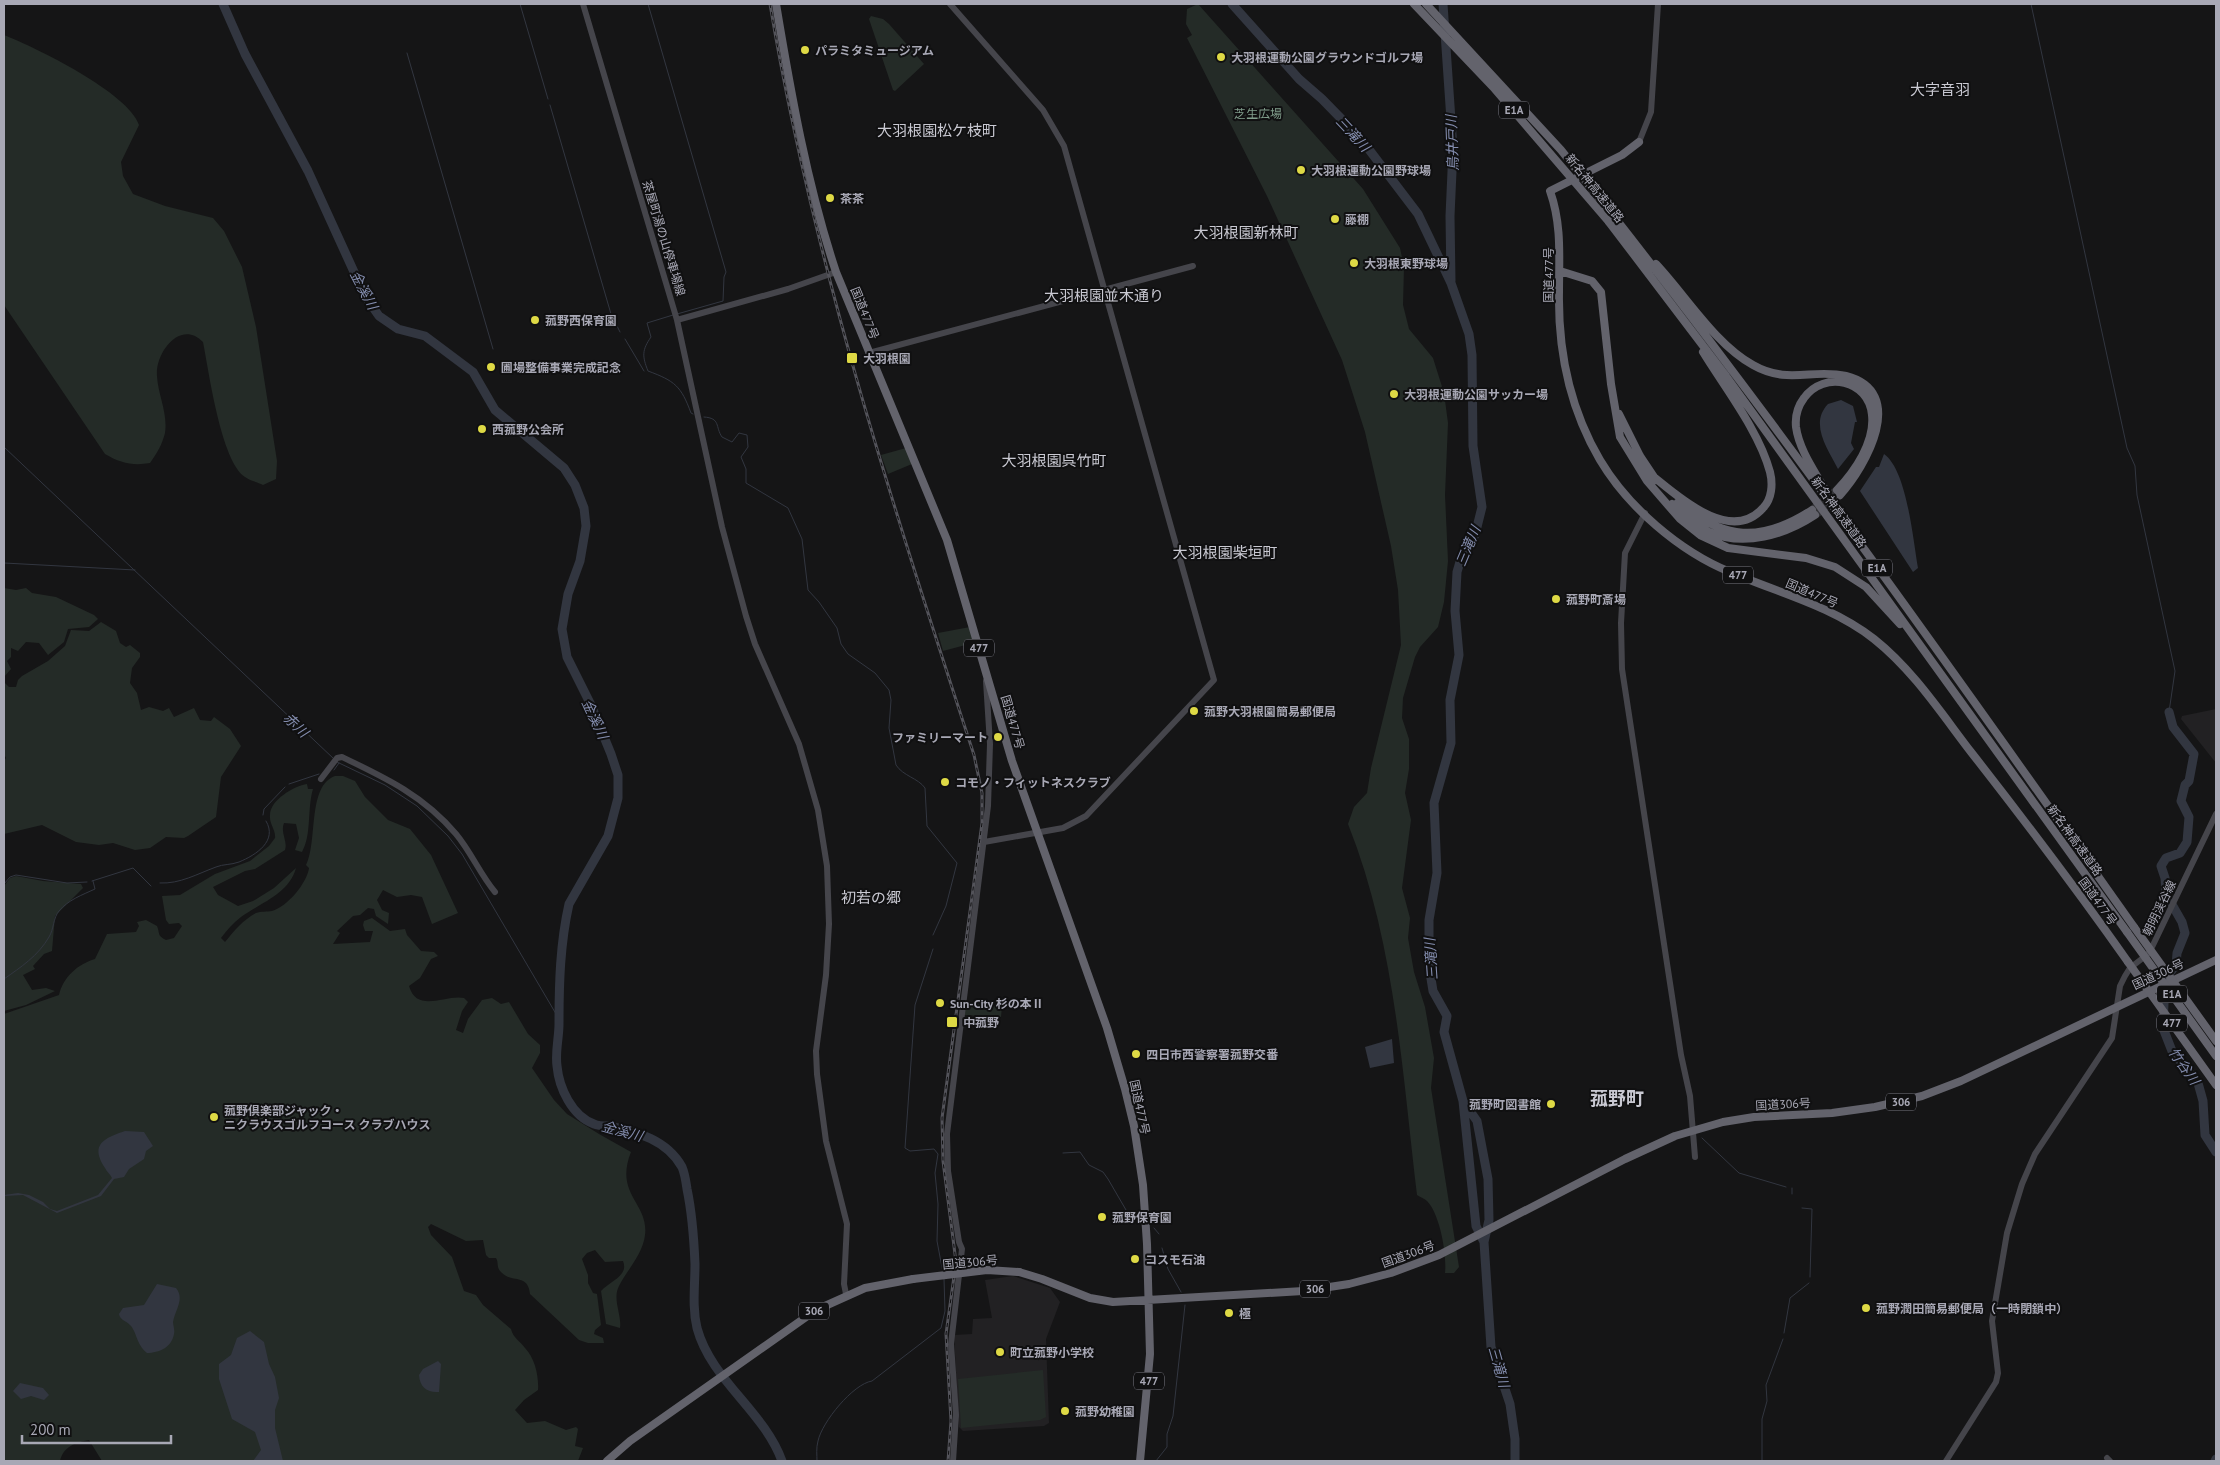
<svg xmlns="http://www.w3.org/2000/svg" width="2220" height="1465" viewBox="0 0 2220 1465" font-family="'PT Sans','Noto Sans JP',sans-serif">
<rect width="100%" height="100%" fill="#151516"/>
<path fill="#222123" d="M2216,709V763L2181,719L2182,716Z
M1013,1276L1050,1288L1060,1302L1046,1339L1049,1423L1044,1426L963,1431L959,1427L954,1335L972,1334L973,1319L992,1318L985,1280Z"/>
<path fill="#242b27" d="M1198,4L1363,189L1400,248L1404,267L1403,305L1409,329L1433,358L1444,393L1448,423L1445,495L1448,561L1444,602L1438,627L1420,647L1415,657L1403,698L1402,718L1409,739V769L1405,793L1411,820L1402,888L1410,918L1408,938L1414,972L1425,1007L1434,1058L1431,1088L1459,1267L1454,1273H1445C1447,1255 1440,1214 1427,1201C1425,1199 1420,1197 1417,1195C1402,1070 1395,942 1348,824L1354,807L1367,793L1371,768L1401,645L1398,590L1391,546L1365,432L1342,360L1267,196L1187,38L1192,35L1186,24L1187,9Z
M871,16L883,19L889,24L924,64L895,91L893,90L869,19Z
M4,35C35,47 129,93 139,125L121,162L123,176L133,194L165,206L213,218L224,231L242,267L256,327L277,461L276,479L263,485C258,482 250,481 245,477C221,461 209,372 203,342C181,319 155,352 157,376C158,395 168,413 165,433C162,445 157,453 150,463C133,466 120,463 105,454L4,305Z
M906,448L912,464L888,474L881,455Z
M4,588L16,590L26,588L32,593L56,597L94,615L98,619L89,627L68,629L64,642L48,655L39,643L26,642L18,651L11,648V657L7,661L11,669L4,677V682L9,687H16L18,680L22,676L48,661L65,646L71,630L89,631L101,622L116,631L120,643L126,647L130,645L140,653V657L132,668L130,683L137,693L141,710L149,707L163,711L169,708L174,717L194,708L200,720L211,721L214,717L230,729L241,746L221,777L216,817L188,836L184,838L166,837L150,848L135,850L113,843L99,845L76,842L42,825L4,834V761L6,758L4,754Z
M970,627L973,643L943,651L938,633Z
M335,776H343L355,781L365,797L388,820L410,829L431,855L458,913L432,924L422,897L411,895L397,897L383,890L377,900L382,910L389,913L388,924L376,916L374,909L368,908L360,915L353,916L337,931L340,933L333,944L370,942L373,931H365L363,925L364,921L372,918L390,931L405,929L407,935L421,951L434,952L438,956L431,959L420,978L409,986C417,1014 446,994 464,998L468,1002L462,1011L456,1030L463,1033L468,1019L482,1000L492,998L501,1004L509,1002L528,1034L540,1045V1053L532,1068L554,1100L567,1114L599,1134L631,1152C614,1195 649,1203 645,1235C643,1254 627,1270 619,1286C612,1299 622,1315 620,1328L606,1324L601,1291C610,1281 629,1276 623,1261L605,1262L595,1250L587,1253L582,1259L588,1275V1283L593,1293L597,1294L601,1325L595,1330L594,1334L603,1338L604,1343H588L579,1340L530,1294C528,1273 512,1284 501,1272C496,1267 499,1263 496,1258H489L486,1255L483,1240L466,1241L431,1224L428,1227L431,1235L452,1257L464,1291L476,1295L483,1305L511,1329C513,1338 520,1341 525,1348C535,1358 539,1377 538,1390L524,1400L515,1410L527,1423L545,1421L566,1430L576,1427L578,1429L575,1446L583,1448L578,1461H102L89,1440C76,1442 63,1447 60,1461H4V1014L59,995C63,977 78,964 95,959L107,934L136,932L139,926L137,922L146,920L157,926C160,933 157,936 166,940L174,938L182,926L179,923L169,924L166,920L162,896L180,895L215,874L250,861L269,846L275,838C276,830 269,824 270,815C270,800 294,786 307,784L308,789H313C307,809 312,834 302,852L295,850L299,838L296,824L284,823C280,833 288,841 285,850L255,869L245,871L213,887L218,895L238,906L253,901L274,888L296,868C289,894 260,903 241,917C233,923 227,930 221,938L225,942C234,931 243,920 256,913C261,911 267,912 272,911C287,907 307,883 309,868L306,865C318,841 307,786 335,776Z
M16,876L43,881L81,884L83,888L55,916L52,951L44,954L33,966L35,969L23,975L32,990L46,988L55,991L26,1005L4,1011V886L10,878Z
M966,1003L1002,1006L1001,1017L964,1015Z
M1043,1370L1046,1417L1040,1420L961,1428L958,1379Z"/>
<path fill="#323640" d="M1841,400L1853,406L1857,422H1855L1851,443L1854,449L1838,469C1828,449 1809,424 1828,404Z
M1884,454C1907,470 1913,540 1918,568L1913,572L1860,491L1876,467H1879Z
M1392,1039L1394,1063L1370,1068L1365,1047Z
M125,1131L144,1132L153,1146L146,1151L144,1159L129,1169L124,1177L114,1179L101,1196L57,1213L23,1195L4,1196V1195L18,1193L29,1195L43,1202L50,1209L57,1211L98,1195L112,1178C110,1174 107,1172 105,1168C89,1144 105,1138 125,1131Z
M157,1284L176,1288C185,1299 175,1310 173,1322C173,1325 175,1330 174,1334C172,1347 159,1353 147,1353C136,1344 137,1332 130,1325C125,1320 120,1320 119,1314L123,1308L144,1305Z
M250,1331L264,1342L269,1364L275,1377L279,1398L275,1410V1428L283,1461H253L261,1450L255,1432L232,1419L219,1379V1364L231,1355L237,1338Z
M438,1361L441,1364L439,1392C428,1393 420,1388 419,1375L423,1369Z
M20,1383L43,1388L49,1395L44,1400L31,1396L21,1399L13,1391Z"/>
<g fill="none" stroke-linecap="round" stroke-linejoin="round">
<path stroke="#323640" stroke-width="1" d="M520,4L548,99
M648,4L726,272L724,277L723,301L677,314
M2031,4L2127,448L2135,466L2137,495L2175,671L2169,712
M407,53L493,349
M550,105L611,314L620,332
M673,315L647,323L651,337C642,350 642,356 648,371C675,381 681,386 691,413L693,414
M625,339L644,371
M704,417C721,418 715,427 722,437L732,442L739,433L747,435L748,447L741,457L746,469V483L788,508L802,539L808,590L819,602L837,628L841,644L848,654L875,673L889,690L891,700L889,728L896,765C903,776 918,778 925,788L927,826L957,863L946,906L933,935
M4,447L334,759
M4,563L135,570
M337,762L385,785L417,806L448,836L462,854L559,1019
M334,770L339,763
M289,784L319,774
M263,815L264,809L285,787
M92,881L133,868L151,886
M160,883C180,884 197,874 216,867C223,864 231,865 239,862C256,855 278,841 266,821
M4,884L10,877L16,875L67,883L87,882
M933,949L915,1005L905,1148L910,1151L934,1149L938,1154L935,1173L938,1204L937,1241L943,1273
M4,979C21,967 38,956 49,937C54,929 53,918 59,911C68,900 82,895 95,889L93,881
M1702,1138L1739,1173L1786,1187
M1063,1153L1080,1152L1089,1165L1103,1172L1108,1179L1133,1222
M1792,1194V1188
M1802,1208L1812,1209L1810,1277
M1154,1228L1159,1234
M1162,1248L1168,1269L1181,1292
M1784,1333L1790,1298L1809,1283
M817,1461C817,1455 816,1448 818,1441C822,1422 853,1384 872,1381L941,1328L945,1311L944,1279
M1156,1461L1167,1447V1434L1173,1416L1185,1305
M1762,1461V1419L1767,1401L1766,1385L1783,1339"/>
<path stroke="#323640" stroke-width="9" d="M223,4L245,54L308,171L365,296L379,316L398,329L425,336L473,372L495,410L564,468L575,485L584,508L586,526L580,561L568,594L562,629L567,657L591,705L611,754L618,775V798L608,836L569,904C560,944 559,984 559,1024C559,1038 555,1052 557,1066C559,1088 572,1116 594,1124C598,1126 604,1126 609,1126C638,1132 667,1140 682,1167C685,1174 686,1182 687,1189C692,1213 694,1240 695,1264C695,1286 692,1307 697,1328C711,1380 764,1411 782,1461
M1232,4L1299,79L1322,99L1361,139L1418,214L1451,283L1469,334L1472,355L1473,446L1482,507L1475,535L1462,555L1457,572L1455,611L1459,655L1450,700L1451,743L1434,803L1437,873L1429,920V966L1433,991L1447,1016L1444,1032L1463,1101L1476,1226L1484,1242
M1443,4L1453,149L1450,216L1451,281
M2169,712L2173,727L2194,754L2189,781L2185,785L2181,801L2189,817L2187,842L2180,853L2166,858L2161,866L2165,878L2166,894L2182,922L2185,933L2177,953L2176,965L2165,979L2163,1028L2172,1051L2198,1083L2203,1101L2205,1135L2216,1152
M1463,1101L1477,1121L1488,1179L1489,1220L1484,1242L1491,1347L1510,1404L1515,1439V1461
M2215,1461L2216,1459"/>
<path stroke="#323236" stroke-width="8" stroke-dasharray="8 4" stroke-linecap="butt" d="M1812,510L1837,490
M1815,515L1840,495"/>
<path stroke="#45454b" stroke-width="6" d="M583,4L677,320L722,527L746,616L755,644L799,744L818,810L827,866L829,924L826,975L816,1051L817,1074L826,1141L847,1224L844,1284L846,1294
M950,4L1043,110L1064,146L1214,680L1086,816L1063,828L984,842
M1639,142L1651,112L1658,4
M677,320L788,289L836,272
M869,353L1193,266
M1645,513L1625,553L1621,623L1622,669L1681,1055L1690,1096L1695,1157
M321,779L337,758L342,757C386,778 424,796 456,834C471,852 480,874 495,892
M2107,1458L2110,1461
M953,1461L956,1415L951,1344L962,1249L959,1242L948,1171L947,1134L988,806L990,744L986,681
M1946,1461L1996,1382L1998,1373L1992,1321L2007,1233L2022,1184L2035,1154L2112,1038L2120,986L2125,976L2130,968L2148,954L2153,945L2216,814"/>
<path stroke="#63636c" stroke-width="8" d="M776,4C791,94 807,185 836,272L947,540L1012,761L1107,1028L1125,1089L1134,1126L1143,1185L1147,1244L1150,1354L1140,1461
M1639,142L1622,155L1550,191C1562,225 1559,257 1559,292C1558,351 1570,409 1600,460C1628,507 1679,551 1730,572C1779,593 1832,606 1874,639C1913,670 1941,713 1971,752C2025,821 2078,891 2128,962
M1612,214C1794,446 1964,687 2134,927
M1609,222L1726,376L2127,932
M1656,264C1686,296 1715,344 1753,365C1788,385 1813,368 1846,376C1908,392 1866,466 1840,495
M1560,271L1592,281L1601,292L1611,384L1620,437L1647,481L1680,519L1700,535L1728,548L1806,558L1835,567L1866,587L1900,624
M1619,414L1640,456L1656,480
M1654,477C1680,498 1731,544 1763,508C1772,499 1773,484 1770,472C1759,431 1725,388 1703,352
M1827,493C1816,473 1799,450 1796,427C1795,417 1798,406 1804,398C1824,370 1869,380 1872,415C1875,442 1855,471 1837,490
M1678,502C1723,540 1761,543 1812,510
M1672,504C1684,514 1695,525 1709,532C1744,547 1785,535 1815,515
M1019,1272L1042,1279L1090,1298L1113,1302L1303,1291L1349,1284L1391,1273L1439,1255L1625,1159L1675,1136L1723,1122L1754,1117L1832,1113L1875,1107L1922,1096L1961,1081L2216,960
M607,1461L630,1441L816,1310L865,1288L913,1279"/>
<defs>
<path id="rail" d="M770,4C813,260 893,508 974,755L982,793V823L942,1118L943,1161L956,1262L946,1334L951,1421L948,1461"/>
</defs>
<use href="#rail" stroke="#53535a" stroke-width="3"/>
<use href="#rail" stroke="#101011" stroke-width="1" stroke-dasharray="4" stroke-linecap="butt"/>
<path stroke="#63636c" stroke-width="8" d="M1414,4L1493,87L1609,222
M1426,4L1561,150L1612,214
M2134,927L2216,1041
M2127,932L2216,1056
M2128,962L2216,1085
M913,1279L987,1270L1019,1272"/>
</g>
<g fill="#ded945" stroke="#101011" stroke-width="2">
<circle cx="805" cy="50" r="5"/>
<circle cx="1221" cy="57" r="5"/>
<circle cx="1301" cy="170" r="5"/>
<circle cx="830" cy="198" r="5"/>
<circle cx="1335" cy="219" r="5"/>
<circle cx="1354" cy="263" r="5"/>
<circle cx="535" cy="320" r="5"/>
<rect x="846" y="352" width="12" height="12" rx="2.5"/>
<circle cx="491" cy="367" r="5"/>
<circle cx="1394" cy="394" r="5"/>
<circle cx="482" cy="429" r="5"/>
<circle cx="1556" cy="599" r="5"/>
<circle cx="1194" cy="711" r="5"/>
<circle cx="998" cy="737" r="5"/>
<circle cx="945" cy="782" r="5"/>
<circle cx="940" cy="1003" r="5"/>
<rect x="946" y="1016" width="12" height="12" rx="2.5"/>
<circle cx="1136" cy="1054" r="5"/>
<circle cx="1551" cy="1104" r="5"/>
<circle cx="214" cy="1117" r="5"/>
<circle cx="1102" cy="1217" r="5"/>
<circle cx="1135" cy="1259" r="5"/>
<circle cx="1866" cy="1308" r="5"/>
<circle cx="1229" cy="1313" r="5"/>
<circle cx="1000" cy="1352" r="5"/>
<circle cx="1065" cy="1411" r="5"/>
</g>
<g text-anchor="middle" dominant-baseline="central" stroke-width="4" stroke-linejoin="round" paint-order="stroke">
<g fill="#101011" stroke="#7a7a84" stroke-width="1">
<rect x="1499" y="101.5" width="30" height="17" rx="4"/>
<rect x="1862" y="559.5" width="30" height="17" rx="4"/>
<rect x="1723" y="566.5" width="30" height="17" rx="4"/>
<rect x="964" y="639.5" width="30" height="17" rx="4"/>
<rect x="2157" y="985.5" width="30" height="17" rx="4"/>
<rect x="2157" y="1014.5" width="30" height="17" rx="4"/>
<rect x="1886" y="1093.5" width="30" height="17" rx="4"/>
<rect x="1300" y="1280.5" width="30" height="17" rx="4"/>
<rect x="799" y="1302.5" width="30" height="17" rx="4"/>
<rect x="1134" y="1372.5" width="30" height="17" rx="4"/>
</g>
<g font-size="11" font-weight="bold" fill="#a8a8b5">
<text x="1514" y="110">E1A</text>
<text x="1877" y="568">E1A</text>
<text x="1738" y="575">477</text>
<text x="979" y="648">477</text>
<text x="2172" y="994">E1A</text>
<text x="2172" y="1023">477</text>
<text x="1901" y="1102">306</text>
<text x="1315" y="1289">306</text>
<text x="814" y="1311">306</text>
<text x="1149" y="1381">477</text>
</g>
<g font-size="12" font-weight="bold" fill="#a8a8b5" stroke="#101011" text-anchor="start">
<text x="815" y="50">パラミタミュージアム</text>
<text x="1231" y="57">大羽根運動公園グラウンドゴルフ場</text>
<text x="1311" y="170">大羽根運動公園野球場</text>
<text x="840" y="198">茶茶</text>
<text x="1345" y="219">藤棚</text>
<text x="1364" y="263">大羽根東野球場</text>
<text x="545" y="320">菰野西保育園</text>
<text x="863" y="358">大羽根園</text>
<text x="501" y="367">圃場整備事業完成記念</text>
<text x="1404" y="394">大羽根運動公園サッカー場</text>
<text x="492" y="429">西菰野公会所</text>
<text x="1566" y="599">菰野町斎場</text>
<text x="1204" y="711">菰野大羽根園簡易郵便局</text>
<text x="988" y="737" text-anchor="end">ファミリーマート</text>
<text x="955" y="782">コモノ・フィットネスクラブ</text>
<text x="950" y="1003">Sun-City 杉の本Ⅱ</text>
<text x="963" y="1022">中菰野</text>
<text x="1146" y="1054">四日市西警察署菰野交番</text>
<text x="1541" y="1104" text-anchor="end">菰野町図書館</text>
<text x="224" y="1110">菰野倶楽部ジャック・<tspan x="224" dy="14">ニクラウスゴルフコース クラブハウス</tspan></text>
<text x="1112" y="1217">菰野保育園</text>
<text x="1145" y="1259">コスモ石油</text>
<text x="1876" y="1308">菰野潤田簡易郵便局（一時閉鎖中）</text>
<text x="1239" y="1313">極</text>
<text x="1010" y="1352">町立菰野小学校</text>
<text x="1075" y="1411">菰野幼稚園</text>
</g>
<g font-size="12" fill="#819e8c" stroke="#101011">
<text x="1258" y="113">芝生広場</text>
</g>
<g font-size="12" fill="#a8a8b5" stroke="#101011">
<text transform="translate(1595 188) rotate(51)">新名神高速道路</text>
<text transform="translate(664 238) rotate(73)">茶屋町湯の山停車場線</text>
<text transform="translate(1548 275) rotate(-90)">国道477号</text>
<text transform="translate(865 313) rotate(68)">国道477号</text>
<text transform="translate(1839 512) rotate(54)">新名神高速道路</text>
<text transform="translate(1812 593) rotate(23)">国道477号</text>
<text transform="translate(1013 722) rotate(74)">国道477号</text>
<text transform="translate(2075 840) rotate(54)">新名神高速道路</text>
<text transform="translate(2098 901) rotate(54)">国道477号</text>
<text transform="translate(2159 908) rotate(-64)">朝明渓谷線</text>
<text transform="translate(2158 974) rotate(-25)">国道306号</text>
<text transform="translate(1783 1104) rotate(-3)">国道306号</text>
<text transform="translate(1140 1107) rotate(78)">国道477号</text>
<text transform="translate(1408 1254) rotate(-20)">国道306号</text>
<text transform="translate(970 1262) rotate(-5)">国道306号</text>
</g>
<g font-size="14" font-style="italic" fill="#838cad" stroke="#101011">
<text transform="translate(1353 134) rotate(47)">三滝川</text>
<text transform="translate(1452 143) rotate(-92)">鳥井戸川</text>
<text transform="translate(364 290) rotate(62)">金溪川</text>
<text transform="translate(1468 546) rotate(-67)">三滝川</text>
<text transform="translate(595 719) rotate(65)">金溪川</text>
<text transform="translate(296 725) rotate(43)">赤川</text>
<text transform="translate(1431 959) rotate(-94)">三滝川</text>
<text transform="translate(2184 1066) rotate(55)">竹谷川</text>
<text transform="translate(622 1131) rotate(15)">金溪川</text>
<text transform="translate(1499 1367) rotate(74)">三滝川</text>
</g>
<g font-size="15" fill="#c9c9d2" stroke="#101011">
<text x="1940" y="89">大字音羽</text>
<text x="937" y="130">大羽根園松ケ枝町</text>
<text x="1246" y="232">大羽根園新林町</text>
<text x="1104" y="295">大羽根園並木通り</text>
<text x="1054" y="460">大羽根園呉竹町</text>
<text x="1225" y="552">大羽根園柴垣町</text>
<text x="871" y="897">初若の郷</text>
</g>
<g font-size="18" font-weight="bold" fill="#c9c9d2" stroke="#101011">
<text x="1617" y="1098">菰野町</text>
</g>
</g>
<rect width="2220" height="1465" fill="none" stroke="#a8a8b5" stroke-width="10"/>
<path d="M22 1435v8h149v-8" fill="none" stroke="#a8a8b5" stroke-width="2.5"/>
<text x="30" y="1435" font-size="15" fill="#a8a8b5" stroke="#101011" stroke-width="4" paint-order="stroke">200 m</text>
</svg>
